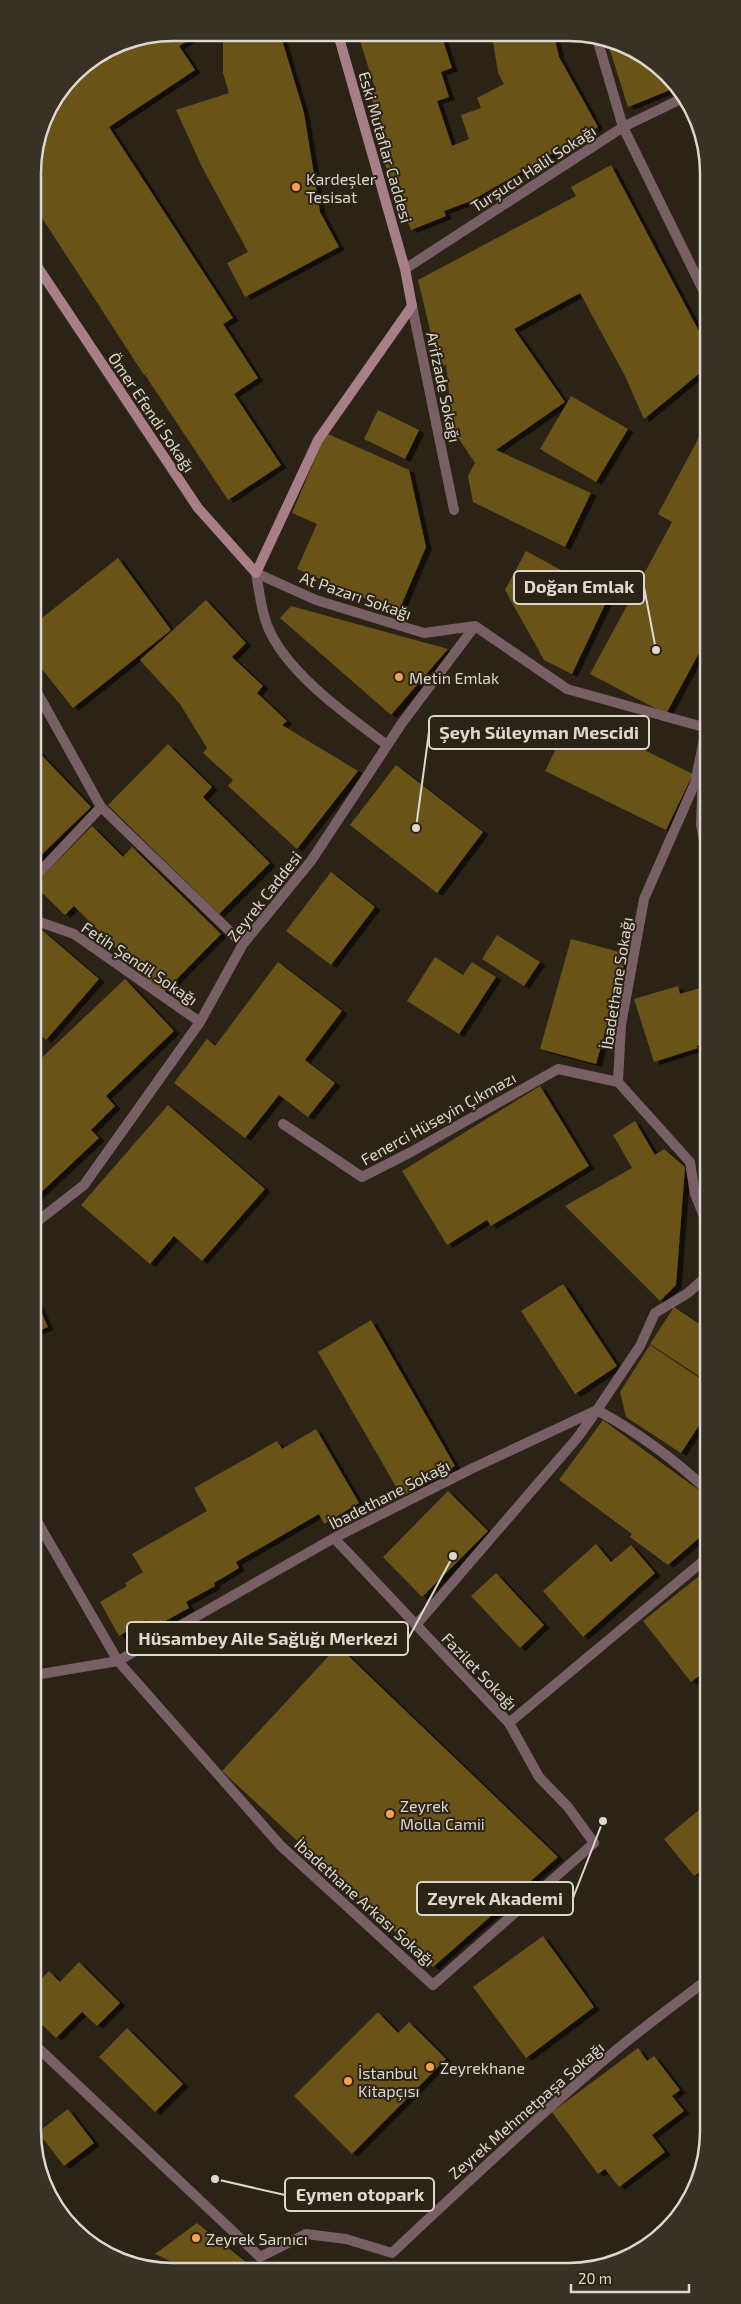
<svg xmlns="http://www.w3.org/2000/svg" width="741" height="2304" viewBox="0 0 741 2304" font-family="'Exo 2',sans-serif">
<defs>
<filter id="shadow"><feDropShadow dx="5.5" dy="3" stdDeviation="0" flood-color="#0009"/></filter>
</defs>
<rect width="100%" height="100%" fill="#2a2316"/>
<path fill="#6b5219" filter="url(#shadow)" d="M173,33H201L179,46L195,70L109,127L233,318L223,324L258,378L234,394L281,465L228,500L145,375L150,371L144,375L33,204V164L43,119L74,73L119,43Z
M223,33H280L304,113L320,212L339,247L245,297L227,263L248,252L203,169L176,110L229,93L223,73Z
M358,34H441L452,68L441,72L449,97L437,101L452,146L469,139L461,115L481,108L477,98L504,84L498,73L492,35H554L559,57L598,127L471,201L444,211L446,216L411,230L389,176L372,122L378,120L370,94L376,92Z
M607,41L668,74L675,88L628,107Z
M611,165L701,335L706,348V368L644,419L625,376L580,293L514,329L565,402L496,450L591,493L565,547L473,502L468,476L475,463L453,430L446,364L444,366L430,339L432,338L418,280L576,196L571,187Z
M571,396L628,429L596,482L540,449Z
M378,410L419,430L405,459L364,439Z
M706,424V642H705L666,714L590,674L672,522L658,514Z
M326,433L409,470L426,547L398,613L297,569L317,524L292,513Z
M526,551L609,596L572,674L544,660L505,590Z
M118,558L171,630L73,708L33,658V625Z
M206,600L246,643L232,657L263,686L257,693L287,721L282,725L358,771L297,849L228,786L233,780L203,753L207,748L180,704L140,660Z
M291,606L448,649L391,715L280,618Z
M573,715L693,774L666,830L545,771Z
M168,744L212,787L203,797L270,863L219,914L108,805Z
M33,746L91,807L34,862V788Z
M396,765L483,832L437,893L350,825Z
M92,826L123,857L132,847L221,934L162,994L74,906L65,915L34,885Z
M331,872L375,907L331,965L286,931Z
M43,931L99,979L46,1040L34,1029V941Z
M497,935L540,962L524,986L482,959Z
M571,939L627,954L596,1064L540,1049Z
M435,957L463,975L472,962L496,977L459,1034L407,1001Z
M278,962L342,1011L305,1060L335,1083L308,1117L279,1095L245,1138L174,1083L207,1039L215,1046Z
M125,979L174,1031L106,1096L115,1106L91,1130L99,1138L34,1199V1065Z
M678,986L680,994L707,986V1043L696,1046L698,1048L654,1062L634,999Z
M540,1086L589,1166L491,1226L487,1220L447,1245L402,1171Z
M168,1105L265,1189L202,1261L174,1236L150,1264L81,1205Z
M635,1121L655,1155L664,1149L685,1167L676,1285L660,1301L565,1206L632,1168L613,1135Z
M563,1284L617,1366L575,1394L521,1311Z
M34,1296L48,1327L34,1333Z
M674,1307L707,1329V1375L705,1380L650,1344Z
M371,1320L455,1466L402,1497L318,1352Z
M650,1345L707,1383V1413L681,1453L626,1417L620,1392Z
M603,1420L707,1496V1531L668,1565L630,1537L632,1534L559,1480Z
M316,1429L359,1503L324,1524L319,1514L236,1562L239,1568L214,1583L215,1586L186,1602L189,1608L151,1629L146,1620L119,1636L100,1602L127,1586L125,1583L143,1572L132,1554L207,1511L194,1488L277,1441L282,1449Z
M448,1491L488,1531L422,1597L383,1557Z
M596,1544L611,1562L631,1545L655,1573L583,1637L543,1591Z
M708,1569V1669L691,1682L643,1621Z
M496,1573L544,1625L520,1648L471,1596Z
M338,1646L558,1857L433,1967L222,1771Z
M708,1782V1801L699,1790Z
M705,1805L708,1809V1865L694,1876L664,1839Z
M543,1936L594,2007L526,2058L473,1987Z
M79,1962L120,2003L97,2026L82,2012L56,2038L35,2018V1985L49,1971L60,1982Z
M378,2012L398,2033L409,2022L446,2059L352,2154L294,2096Z
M127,2028L183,2084L155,2112L99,2057Z
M638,2048L647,2061L654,2056L680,2090L672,2096L684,2111L652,2135L665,2152L619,2187L605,2169L598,2174L552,2112Z
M68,2109L94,2143L64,2166L38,2132Z
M197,2223L246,2262L255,2269H187L155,2254Z
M328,2262L334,2269H311Z"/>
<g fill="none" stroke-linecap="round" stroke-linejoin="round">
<path stroke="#785e65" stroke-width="10" d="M596,35L623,127L706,296
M405,269L623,127L681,99
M412,306L454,510
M256,573L316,600L424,633L475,626L567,689L707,728
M256,573C259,590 261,609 267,625C285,672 348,716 387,745
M33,685L101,807L243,944
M707,725L695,783L644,899L621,1025L618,1082L690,1162L695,1194L707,1224
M703,766L701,825L707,856
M34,878L101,807
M34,920L74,934L200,1022
M283,1124L362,1177L411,1152L558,1069L618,1082
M34,1224L84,1185L200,1022L243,944L311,861L402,723L475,626
M34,1516L118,1661L281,1846L433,1985L594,1843L568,1807L539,1777L509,1723
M334,1538L509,1723L708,1557
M416,1625L578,1437L597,1410C637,1432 674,1459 707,1490
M35,1675L118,1661L334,1538L473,1468L597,1410L640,1346L655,1313L688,1293L707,1276
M35,2045L260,2257L306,2234L346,2239L392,2253C465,2184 538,2116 615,2051C645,2026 677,2003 708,1979"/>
<path stroke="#a87e89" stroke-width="10" d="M33,260L198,508L256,573L318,440L412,306L405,269L338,34"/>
</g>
<g fill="#f8a04b" stroke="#2a2316" stroke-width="2">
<circle cx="296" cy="187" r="5"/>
<circle cx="399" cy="677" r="5"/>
<circle cx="390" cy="1814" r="5"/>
<circle cx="430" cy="2067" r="5"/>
<circle cx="348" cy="2081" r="5"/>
<circle cx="196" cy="2238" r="5"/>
</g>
<g text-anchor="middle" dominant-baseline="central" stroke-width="4" stroke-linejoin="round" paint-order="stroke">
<g font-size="16" fill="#ddd8cf" stroke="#2a2316">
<text transform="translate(386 147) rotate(74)">Eski Mutaflar Caddesi</text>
<text transform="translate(533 168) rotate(-33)">Turşucu Halil Sokağı</text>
<text transform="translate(444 387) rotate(78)">Arifzade Sokağı</text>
<text transform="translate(152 412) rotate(56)">Ömer Efendi Sokağı</text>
<text transform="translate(356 595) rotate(19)">At Pazarı Sokağı</text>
<text transform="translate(264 896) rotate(-52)">Zeyrek Caddesi</text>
<text transform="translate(140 963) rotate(34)">Fetih Şendil Sokağı</text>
<text transform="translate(616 983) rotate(-81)">İbadethane Sokağı</text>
<text transform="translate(438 1118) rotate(-29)">Fenerci Hüseyin Çıkmazı</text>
<text transform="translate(389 1494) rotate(-27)">İbadethane Sokağı</text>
<text transform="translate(480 1671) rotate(46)">Fazilet Sokağı</text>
<text transform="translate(365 1902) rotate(42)">İbadethane Arkası Sokağı</text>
<text transform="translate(526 2110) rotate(-41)">Zeyrek Mehmetpaşa Sokağı</text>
</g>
<g font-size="16" fill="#ddd8cf" stroke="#2a2316" text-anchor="start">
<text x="306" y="178">Kardeşler<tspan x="306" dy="18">Tesisat</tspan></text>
<text x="409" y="677">Metin Emlak</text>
<text x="400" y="1805">Zeyrek<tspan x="400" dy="18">Molla Camii</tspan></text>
<text x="440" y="2067">Zeyrekhane</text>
<text x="358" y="2072">İstanbul<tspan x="358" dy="18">Kitapçısı</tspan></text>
<text x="206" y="2238">Zeyrek Sarnıcı</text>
</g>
</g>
<path d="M0 0H741V2304H0ZM173 41H568A132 132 0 0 1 700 173V2131A132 132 0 0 1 568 2263H173A132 132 0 0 1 41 2131V173A132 132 0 0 1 173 41Z" fill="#383125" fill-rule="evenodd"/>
<path fill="none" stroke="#ddd8cf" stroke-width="2.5" d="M173 41H568A132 132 0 0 1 700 173V2131A132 132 0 0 1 568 2263H173A132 132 0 0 1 41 2131V173A132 132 0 0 1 173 41Z"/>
<path fill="none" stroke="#ddd8cf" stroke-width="2" d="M656 650L644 587M416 828L429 732M453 1556L408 1639M603 1821L573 1898M215 2179L285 2195"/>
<g fill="#ddd8cf" stroke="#2a2316" stroke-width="2">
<circle cx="656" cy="650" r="5"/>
<circle cx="416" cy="828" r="5"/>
<circle cx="453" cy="1556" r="5"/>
<circle cx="603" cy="1821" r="5"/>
<circle cx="215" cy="2179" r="5"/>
</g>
<g fill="#2a2316" stroke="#ddd8cf" stroke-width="2">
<rect x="514" y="571" width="130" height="33" rx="5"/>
<rect x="429" y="716" width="220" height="33" rx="5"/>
<rect x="127" y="1622" width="281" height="33" rx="5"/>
<rect x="417" y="1882" width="156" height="33" rx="5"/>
<rect x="285" y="2178" width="149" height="33" rx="5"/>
</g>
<g font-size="18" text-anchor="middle" font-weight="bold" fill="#ddd8cf">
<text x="579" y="593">Doğan Emlak</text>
<text x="539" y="739">Şeyh Süleyman Mescidi</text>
<text x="268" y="1645">Hüsambey Aile Sağlığı Merkezi</text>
<text x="495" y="1905">Zeyrek Akademi</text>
<text x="360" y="2201">Eymen otopark</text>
</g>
<path d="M571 2284v8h118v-8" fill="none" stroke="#ddd8cf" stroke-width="2.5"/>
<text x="578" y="2284" font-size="15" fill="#ddd8cf" stroke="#2a2316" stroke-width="4" paint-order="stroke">20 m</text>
</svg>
